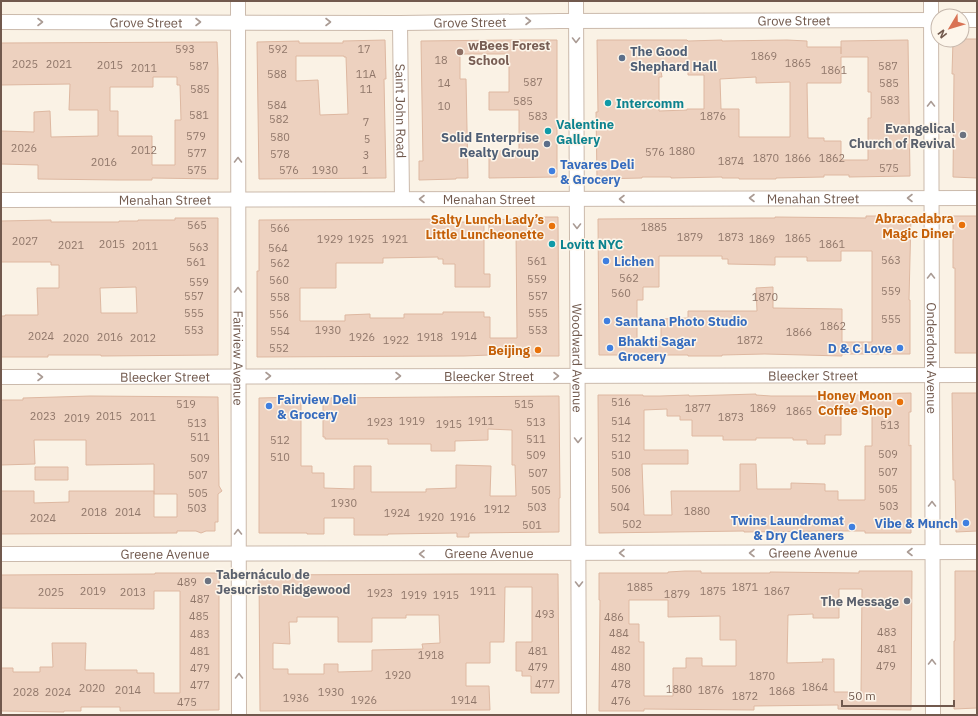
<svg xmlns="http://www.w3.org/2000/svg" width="978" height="716" viewBox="0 0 978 716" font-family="'IBM Plex Sans',sans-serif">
<rect width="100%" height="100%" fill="#faf2e5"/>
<path fill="#edd1bf" stroke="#deb8a1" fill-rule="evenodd" d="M962,39H977V178L953,177L954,74H952L953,40H962Z
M385,40L386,79H384L386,178L259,179L257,42L299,41V43H343V41ZM296,56H344V57H346L348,114L320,115L318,80L296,81Z
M509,40H557V177L489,178V151H519V110H489V92H509V54H460V79H466L468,178H456V179L419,180V161H423L421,41Z
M597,40H687L688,41L722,40V41L787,40L807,41V47H841V54V41L908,40L910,176L849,177V175H824V177L776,178V179H739V178H722V177L671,178V177H642V178L597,179L596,112H598ZM841,57H868V92H871V118H868V160H841V141H824V138H808L807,83H841ZM688,70V75H704V109H687V110L659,111V77H662L661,71ZM756,77V83L790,82V137H739V109H721L720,79Z
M217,42L218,69V179L152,178V180H119L38,179V165L1,164V131L34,132V112L50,111L51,137L98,136V110H69L70,84L1,85V43ZM153,77H177V85H180L181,120H175V165H152V136H118V111H110V87H153Z
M866,216H911L909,300H910V354H842V356L765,354L722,355V356H688V355H599L598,219L756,218H775V217L866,218ZM841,251H872V342H842V309L773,308V287L756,288L757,311H688V318L661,319V341L637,342V300H643V287H659V256H722V259H728V264L775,265V257H807V261H841Z
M953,216H977V353H955V268H953Z
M516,217H558L559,356H517V354H490V355L464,356L257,357V271H259V220L455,219V222H466L467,223H484V274H490V287H455V264H443V259H438V257L383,258V263H336V288H300V321H345V315L370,314V318H404V314H443V312H484V317H490V338H517L516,232H489V220L516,219Z
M175,218H218V355L101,356V355H48V357H1V316H5V315H38L37,288H59V265H51V262H1V221L51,220V222H119V221H138V220H175ZM136,287L137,313H101L100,288Z
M911,393V412H909V446L911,445V533H865V531H826L744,532V531L599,533L598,395H643V396H660L689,395V396L756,394V395L771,396H841V395H864V394ZM667,409V416H680V420H692V436H723V440H756V438H793V440H807V444H825V435H841V412H872V446H865V500H838V491H825V484L791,483V489H757L756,464H740V491H671L672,515H644L642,464H688V450H644V410Z
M952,393H977V531L956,532L955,480H953Z
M90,396L218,397L219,486L222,491L218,494V522H215V531H206L201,533L196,531H177V533L1,534V491H34V503L69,502V491H154V517H177V494H154V464L86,465V440H34L35,464L1,465V400H23V398Z
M559,396L560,498H559V532L469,533V537H457V533L388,534V535H354V518H324V534H307V533H259V398L301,397V466H312V473H324V488L354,489V466H371V492H426V489L456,488V465L491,466L490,496H516L515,465H512V430L488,429V440L455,441V451H431V444H388V439H325V437H323V398Z
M35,467H68V480H35Z
M685,571H701V573H770V572L859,573V571H912L911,710L838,709V705L754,706V710L644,709V711H599L600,600H599V573H668V572ZM839,589H862L861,692H834V659H822L823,662L787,663L788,615L813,614V618H839ZM629,600H668V617L720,616V640H736V666H702V658H686V668H673V696H644V642H639V624H629Z
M955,571H977V708L954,709V641H955Z
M155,573H219V710L120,711V707H81V711H64V712L1,711V668H13V672H40V667H53L52,643H86L85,670H137V673H154V693H180V591H154V609L1,608V575L155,574Z
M463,574H558L559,693H531V676H522V671H516V642H532V587H505L504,642H490V663H466V686H489L490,710L260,711L259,575ZM406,615H439L440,643L422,644L423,649L372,650V671L338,672V664H324V674H288V669H273V643L290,644L289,622H297V617H338V642H372V618H406Z"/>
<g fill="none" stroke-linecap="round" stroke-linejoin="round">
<defs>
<g id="minor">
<path id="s1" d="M238,1L239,715"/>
<path id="s2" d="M576,1L579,715"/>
<path id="s3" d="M931,1L933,715"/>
<path d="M962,20H977"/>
<path id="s4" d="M1,22L400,23L560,21L938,20"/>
<path id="s5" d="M400,23L402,199"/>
<path id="s6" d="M1,200L977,198"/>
<path id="s7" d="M1,377L977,375"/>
<path id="s8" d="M1,554L977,552"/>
</g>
</defs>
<use href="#minor" stroke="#cbbaac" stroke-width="16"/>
<use href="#minor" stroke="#fff" stroke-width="14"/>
</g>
<defs><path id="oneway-chevron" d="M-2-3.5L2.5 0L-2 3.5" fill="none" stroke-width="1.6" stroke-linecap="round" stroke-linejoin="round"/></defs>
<g stroke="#aa9b94">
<use href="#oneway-chevron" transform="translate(528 21)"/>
<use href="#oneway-chevron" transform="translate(40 22)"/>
<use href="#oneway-chevron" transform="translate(198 22)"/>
<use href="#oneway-chevron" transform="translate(328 22)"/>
<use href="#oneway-chevron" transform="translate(576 40) rotate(90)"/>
<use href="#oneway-chevron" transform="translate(931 104) rotate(-90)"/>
<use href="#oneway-chevron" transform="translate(238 160) rotate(-90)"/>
<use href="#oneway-chevron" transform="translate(752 198) rotate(180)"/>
<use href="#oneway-chevron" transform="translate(910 198) rotate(180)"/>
<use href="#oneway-chevron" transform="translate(422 199) rotate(180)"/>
<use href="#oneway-chevron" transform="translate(622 199) rotate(180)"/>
<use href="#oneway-chevron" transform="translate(577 226) rotate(90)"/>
<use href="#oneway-chevron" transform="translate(931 276) rotate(-90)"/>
<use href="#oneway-chevron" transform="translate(238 290) rotate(-90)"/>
<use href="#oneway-chevron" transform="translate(268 376)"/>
<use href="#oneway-chevron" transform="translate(398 376)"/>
<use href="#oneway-chevron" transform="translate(556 376)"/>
<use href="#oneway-chevron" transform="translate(40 377)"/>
<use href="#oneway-chevron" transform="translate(578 440) rotate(90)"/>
<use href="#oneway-chevron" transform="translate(932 504) rotate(-90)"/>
<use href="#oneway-chevron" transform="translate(238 532) rotate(-90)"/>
<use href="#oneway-chevron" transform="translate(910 552) rotate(180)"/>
<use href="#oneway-chevron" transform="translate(622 553) rotate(180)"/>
<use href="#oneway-chevron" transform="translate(752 553) rotate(180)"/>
<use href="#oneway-chevron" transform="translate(422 554) rotate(180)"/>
<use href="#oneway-chevron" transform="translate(579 584) rotate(90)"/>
<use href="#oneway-chevron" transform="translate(932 662) rotate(-90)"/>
<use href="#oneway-chevron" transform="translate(239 676) rotate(-90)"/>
</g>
<circle fill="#8d6e63" stroke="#fdf6eb" stroke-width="1.5" cx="460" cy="52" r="4"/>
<g fill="#5c6f8a" stroke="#fdf6eb" stroke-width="1.5">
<circle cx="622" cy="58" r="4"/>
<circle cx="547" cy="144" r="4"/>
</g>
<g fill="#0f9aa8" stroke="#fdf6eb" stroke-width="1.5">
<circle cx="608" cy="103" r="4"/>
<circle cx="548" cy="131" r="4"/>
<circle cx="552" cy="244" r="4"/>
</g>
<g fill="#6b7280" stroke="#fdf6eb" stroke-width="1.5">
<circle cx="963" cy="135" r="4"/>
<circle cx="208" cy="581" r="4"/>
<circle cx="907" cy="601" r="4"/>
</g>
<g fill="#3f7fe0" stroke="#fdf6eb" stroke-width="1.5">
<circle cx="552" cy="171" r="4"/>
<circle cx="606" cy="261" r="4"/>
<circle cx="607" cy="321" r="4"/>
<circle cx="610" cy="348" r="4"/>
<circle cx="900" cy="348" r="4"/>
<circle cx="269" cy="406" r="4"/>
<circle cx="966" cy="523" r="4"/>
<circle cx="852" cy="527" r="4"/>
</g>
<g fill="#e8710a" stroke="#fdf6eb" stroke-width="1.5">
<circle cx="962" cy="225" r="4"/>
<circle cx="552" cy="226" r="4"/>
<circle cx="538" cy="350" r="4"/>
<circle cx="900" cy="402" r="4"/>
</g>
<g text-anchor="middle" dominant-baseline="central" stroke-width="3" stroke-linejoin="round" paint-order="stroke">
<g font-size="11" fill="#90776a">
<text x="185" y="49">593</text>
<text x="278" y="49">592</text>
<text x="364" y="49">17</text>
<text x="764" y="56">1869</text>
<text x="441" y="60">18</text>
<text x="798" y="63">1865</text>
<text x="25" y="64">2025</text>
<text x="59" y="64">2021</text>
<text x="110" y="65">2015</text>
<text x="199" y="66">587</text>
<text x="888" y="66">587</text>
<text x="144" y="68">2011</text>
<text x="834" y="70">1861</text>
<text x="277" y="74">588</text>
<text x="366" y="74">11A</text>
<text x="533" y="82">587</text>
<text x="444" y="83">14</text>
<text x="889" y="83">585</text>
<text x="200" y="89">585</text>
<text x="366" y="89">11</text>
<text x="890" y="100">583</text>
<text x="523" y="101">585</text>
<text x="277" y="105">584</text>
<text x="444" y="106">10</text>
<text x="199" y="115">581</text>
<text x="538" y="116">583</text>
<text x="713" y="116">1876</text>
<text x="279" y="119">582</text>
<text x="366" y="122">7</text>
<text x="196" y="136">579</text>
<text x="280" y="137">580</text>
<text x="367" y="139">5</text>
<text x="24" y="148">2026</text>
<text x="144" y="150">2012</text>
<text x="682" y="151">1880</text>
<text x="655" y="152">576</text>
<text x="197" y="153">577</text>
<text x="280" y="154">578</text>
<text x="366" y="155">3</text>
<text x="766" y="158">1870</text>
<text x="798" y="158">1866</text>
<text x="832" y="158">1862</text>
<text x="731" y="161">1874</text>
<text x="104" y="162">2016</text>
<text x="889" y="168">575</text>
<text x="197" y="170">575</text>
<text x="289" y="170">576</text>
<text x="325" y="170">1930</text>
<text x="365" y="170">1</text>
<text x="197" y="225">565</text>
<text x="654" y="227">1885</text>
<text x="280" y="228">566</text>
<text x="690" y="237">1879</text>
<text x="731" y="237">1873</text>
<text x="798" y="238">1865</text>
<text x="330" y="239">1929</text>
<text x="361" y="239">1925</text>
<text x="395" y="239">1921</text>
<text x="762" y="239">1869</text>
<text x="25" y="241">2027</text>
<text x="112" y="244">2015</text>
<text x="832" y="244">1861</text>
<text x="71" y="245">2021</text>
<text x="145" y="246">2011</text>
<text x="199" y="247">563</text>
<text x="278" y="248">564</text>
<text x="891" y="260">563</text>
<text x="537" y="261">561</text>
<text x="196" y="262">561</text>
<text x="280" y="263">562</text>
<text x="629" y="278">562</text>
<text x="537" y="279">559</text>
<text x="279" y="280">560</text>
<text x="199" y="282">559</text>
<text x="891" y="291">559</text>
<text x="621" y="293">560</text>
<text x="194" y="296">557</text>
<text x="538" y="296">557</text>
<text x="280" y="297">558</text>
<text x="765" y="297">1870</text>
<text x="194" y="313">555</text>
<text x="538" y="313">555</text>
<text x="279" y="314">556</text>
<text x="891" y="319">555</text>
<text x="833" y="326">1862</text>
<text x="194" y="330">553</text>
<text x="328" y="330">1930</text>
<text x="538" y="330">553</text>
<text x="280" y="331">554</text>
<text x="799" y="332">1866</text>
<text x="41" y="336">2024</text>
<text x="464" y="336">1914</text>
<text x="110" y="337">2016</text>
<text x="362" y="337">1926</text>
<text x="430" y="337">1918</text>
<text x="76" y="338">2020</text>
<text x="143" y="338">2012</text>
<text x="396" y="340">1922</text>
<text x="750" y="340">1872</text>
<text x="279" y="348">552</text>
<text x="621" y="402">516</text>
<text x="186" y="404">519</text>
<text x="524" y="404">515</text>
<text x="698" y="408">1877</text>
<text x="763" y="408">1869</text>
<text x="799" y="411">1865</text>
<text x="43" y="416">2023</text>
<text x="109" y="416">2015</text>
<text x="143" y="417">2011</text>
<text x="731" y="417">1873</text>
<text x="77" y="418">2019</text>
<text x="412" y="421">1919</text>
<text x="481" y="421">1911</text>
<text x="621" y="421">514</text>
<text x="380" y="422">1923</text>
<text x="536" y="422">513</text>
<text x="197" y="423">513</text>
<text x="449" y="424">1915</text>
<text x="890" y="425">513</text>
<text x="200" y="437">511</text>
<text x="621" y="438">512</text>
<text x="536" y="439">511</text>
<text x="280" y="440">512</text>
<text x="888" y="454">509</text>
<text x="536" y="455">509</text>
<text x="621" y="455">510</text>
<text x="280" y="457">510</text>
<text x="200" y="458">509</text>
<text x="621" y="472">508</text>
<text x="888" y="472">507</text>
<text x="538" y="473">507</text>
<text x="198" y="475">507</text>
<text x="621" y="489">506</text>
<text x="888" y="489">505</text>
<text x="541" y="490">505</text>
<text x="198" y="493">505</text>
<text x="344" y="503">1930</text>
<text x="889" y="506">503</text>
<text x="537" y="507">503</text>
<text x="620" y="507">504</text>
<text x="197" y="508">503</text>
<text x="497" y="509">1912</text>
<text x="697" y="511">1880</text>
<text x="94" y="512">2018</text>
<text x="128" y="512">2014</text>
<text x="397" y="513">1924</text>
<text x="431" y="517">1920</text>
<text x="463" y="517">1916</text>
<text x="43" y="518">2024</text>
<text x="632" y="524">502</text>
<text x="532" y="525">501</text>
<text x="187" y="582">489</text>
<text x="640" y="587">1885</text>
<text x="745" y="587">1871</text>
<text x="93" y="591">2019</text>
<text x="483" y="591">1911</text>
<text x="713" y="591">1875</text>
<text x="777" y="591">1867</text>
<text x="51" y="592">2025</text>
<text x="133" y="592">2013</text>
<text x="380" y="593">1923</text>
<text x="677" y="594">1879</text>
<text x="414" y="595">1919</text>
<text x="446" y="595">1915</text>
<text x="200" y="599">487</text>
<text x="545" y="614">493</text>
<text x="199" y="616">485</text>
<text x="614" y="617">486</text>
<text x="887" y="632">483</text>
<text x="619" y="633">484</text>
<text x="200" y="634">483</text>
<text x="887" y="649">481</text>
<text x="621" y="650">482</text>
<text x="200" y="651">481</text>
<text x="538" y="651">481</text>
<text x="431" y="655">1918</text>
<text x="886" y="666">479</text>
<text x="538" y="667">479</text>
<text x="621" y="667">480</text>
<text x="200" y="668">479</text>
<text x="398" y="675">1920</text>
<text x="762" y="676">1870</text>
<text x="545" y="684">477</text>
<text x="621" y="684">478</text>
<text x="200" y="685">477</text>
<text x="815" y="687">1864</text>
<text x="92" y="688">2020</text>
<text x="679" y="689">1880</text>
<text x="128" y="690">2014</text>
<text x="711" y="690">1876</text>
<text x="782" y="691">1868</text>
<text x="26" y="692">2028</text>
<text x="58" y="692">2024</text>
<text x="331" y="692">1930</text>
<text x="745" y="696">1872</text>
<text x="296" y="698">1936</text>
<text x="364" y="700">1926</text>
<text x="464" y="700">1914</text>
<text x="621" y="701">476</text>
<text x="187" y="702">475</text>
</g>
<g font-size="13" fill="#71594d" stroke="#fdf6eb">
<text stroke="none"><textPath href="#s4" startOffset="793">Grove Street</textPath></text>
<text stroke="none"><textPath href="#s4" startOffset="145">Grove Street</textPath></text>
<text stroke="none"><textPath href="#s4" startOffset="469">Grove Street</textPath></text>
<text stroke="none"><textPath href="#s5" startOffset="88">Saint John Road</textPath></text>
<text stroke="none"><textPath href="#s6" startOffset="812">Menahan Street</textPath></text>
<text stroke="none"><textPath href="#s6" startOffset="488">Menahan Street</textPath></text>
<text stroke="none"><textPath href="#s6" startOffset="164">Menahan Street</textPath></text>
<text stroke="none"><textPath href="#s1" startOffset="357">Fairview Avenue</textPath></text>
<text stroke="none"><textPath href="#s2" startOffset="357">Woodward Avenue</textPath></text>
<text stroke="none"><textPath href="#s3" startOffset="357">Onderdonk Avenue</textPath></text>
<text stroke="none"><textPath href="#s7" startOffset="812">Bleecker Street</textPath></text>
<text stroke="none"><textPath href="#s7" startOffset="488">Bleecker Street</textPath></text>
<text stroke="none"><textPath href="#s7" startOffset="164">Bleecker Street</textPath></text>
<text stroke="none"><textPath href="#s8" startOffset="812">Greene Avenue</textPath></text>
<text stroke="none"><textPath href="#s8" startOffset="488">Greene Avenue</textPath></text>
<text stroke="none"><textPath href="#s8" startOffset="164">Greene Avenue</textPath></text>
</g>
<g font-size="13" font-weight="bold" fill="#785e54" stroke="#fdf6eb" text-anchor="start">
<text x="468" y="45">wBees Forest<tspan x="468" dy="15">School</tspan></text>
</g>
<g font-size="13" font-weight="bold" fill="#4e5e75" stroke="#fdf6eb" text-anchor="start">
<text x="630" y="51">The Good<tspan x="630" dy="15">Shephard Hall</tspan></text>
<text x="539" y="137" text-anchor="end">Solid Enterprise<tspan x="539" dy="15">Realty Group</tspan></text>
</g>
<g font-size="13" font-weight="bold" fill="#0d838f" stroke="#fdf6eb" text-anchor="start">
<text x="616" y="103">Intercomm</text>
<text x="556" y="124">Valentine<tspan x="556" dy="15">Gallery</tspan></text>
<text x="560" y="244">Lovitt NYC</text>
</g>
<g font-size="13" font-weight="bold" fill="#5b616d" stroke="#fdf6eb" text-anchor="end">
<text x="955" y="128">Evangelical<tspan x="955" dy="15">Church of Revival</tspan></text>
<text x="216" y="574" text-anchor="start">Tabernáculo de<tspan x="216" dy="15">Jesucristo Ridgewood</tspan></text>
<text x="899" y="601">The Message</text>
</g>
<g font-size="13" font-weight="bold" fill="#366cbe" stroke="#fdf6eb" text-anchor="start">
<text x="560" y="164">Tavares Deli<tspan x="560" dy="15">&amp; Grocery</tspan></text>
<text x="614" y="261">Lichen</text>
<text x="615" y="321">Santana Photo Studio</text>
<text x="618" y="341">Bhakti Sagar<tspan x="618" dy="15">Grocery</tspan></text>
<text x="892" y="348" text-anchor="end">D &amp; C Love</text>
<text x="277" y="399">Fairview Deli<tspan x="277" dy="15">&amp; Grocery</tspan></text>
<text x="844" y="520" text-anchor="end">Twins Laundromat<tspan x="844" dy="15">&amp; Dry Cleaners</tspan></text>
<text x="958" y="523" text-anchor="end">Vibe &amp; Munch</text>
</g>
<g font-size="13" font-weight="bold" fill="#c56008" stroke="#fdf6eb" text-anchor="end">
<text x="954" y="218">Abracadabra<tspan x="954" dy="15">Magic Diner</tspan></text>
<text x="544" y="219">Salty Lunch Lady’s<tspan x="544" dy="15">Little Luncheonette</tspan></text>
<text x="530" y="350">Beijing</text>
<text x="892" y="395">Honey Moon<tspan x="892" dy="15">Coffee Shop</tspan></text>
</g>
</g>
<rect width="978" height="716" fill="none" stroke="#71594d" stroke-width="4"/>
<g transform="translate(950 28) rotate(232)"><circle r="19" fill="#fdf6eb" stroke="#c5b7ac"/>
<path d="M0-3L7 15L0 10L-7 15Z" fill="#d97355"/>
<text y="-6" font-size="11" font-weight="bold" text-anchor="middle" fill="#71594d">N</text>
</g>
<path d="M842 700v6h112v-6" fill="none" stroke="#71594d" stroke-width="2"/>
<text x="848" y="700" font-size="12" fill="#71594d" stroke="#fdf6eb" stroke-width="3" paint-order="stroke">50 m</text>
</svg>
